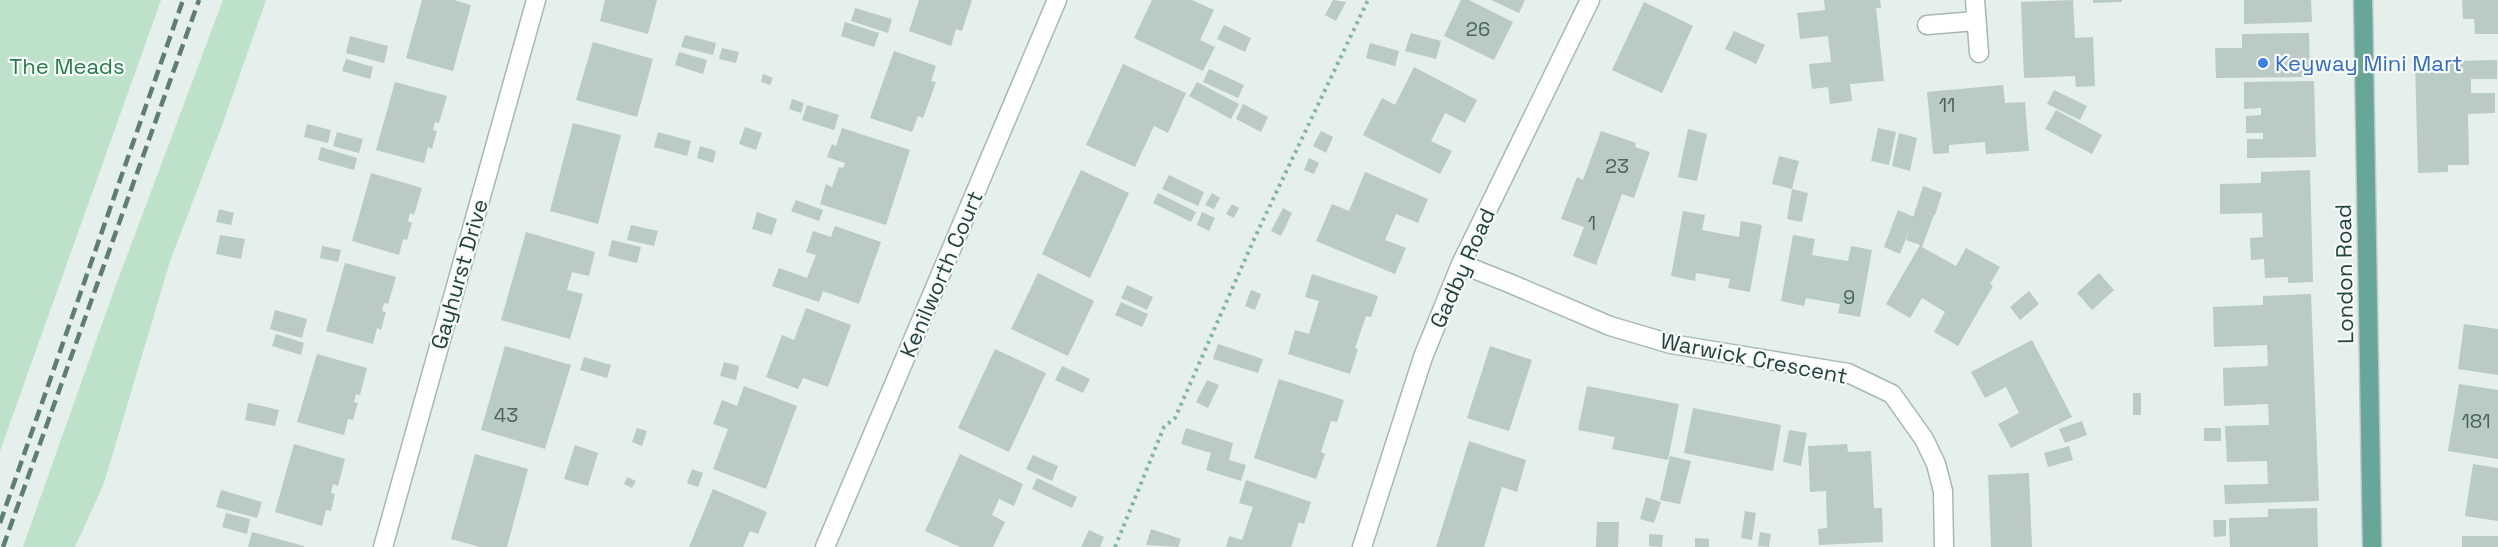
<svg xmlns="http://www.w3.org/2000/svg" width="2498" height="547" viewBox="0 0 2498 547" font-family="'Space Grotesk',sans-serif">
<rect width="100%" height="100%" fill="#e5efeb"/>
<path fill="#bde1c9" d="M0,0H161L0,451Z
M223,0H266L221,128L170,261L104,483L75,547H23L113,293Z"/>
<path fill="#bacac4" d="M422,0H454L471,5L453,71L406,58Z
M605,0H657L648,34L600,21Z
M919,0H972L962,31L956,29L951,46L909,31Z
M1152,0H1192L1214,10L1200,40L1215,47L1203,71L1134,38Z
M1333,0L1346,2L1336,21L1325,15Z
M1461,0H1469L1513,22L1494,60L1444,36Z
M1491,0H1525L1519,13Z
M1824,0H1880L1881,8H1876L1884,81L1850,84L1852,101L1830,104L1828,87L1812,89L1809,64L1831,62L1828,36L1800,39L1797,13L1825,10Z
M2073,0L2075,38L2093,37L2095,86L2076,87L2075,76L2024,78L2021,2Z
M2093,0H2122V2L2093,3Z
M2244,0H2311L2312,22L2244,24Z
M2462,0H2498V34H2475L2474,19H2463Z
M1644,2L1693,26L1662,93L1612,70Z
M855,8L892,19L888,33L851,21Z
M845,22L879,33L874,47L841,36Z
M1224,25L1251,38L1245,52L1217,39Z
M1734,31L1765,45L1756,64L1725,49Z
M1411,33L1441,41L1436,59L1405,51Z
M2309,33L2310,77L2216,78L2215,48H2242V34Z
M685,35L716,43L713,55L681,47Z
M350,36L388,46L384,63L346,53Z
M593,42L653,59L637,117L576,100Z
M1370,43L1399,51L1395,66L1366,58Z
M722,48L739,52L736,63L719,59Z
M894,51L936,66L931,81L936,82L923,118L918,116L912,132L870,118Z
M679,52L707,60L703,74L675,65Z
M346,59L373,67L370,79L342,71Z
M2497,60V79H2471V93H2495V113L2468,114L2469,165H2448V172L2418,173L2415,62Z
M1123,64L1186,93L1168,133L1154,126L1135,167L1086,145Z
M1414,67L1477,100L1465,123L1445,113L1431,141L1452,151L1440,174L1363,135L1382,98L1395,105Z
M1209,69L1244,85L1238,98L1203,82Z
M763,74L773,78L770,85L761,82Z
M2314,81L2316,157L2247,158V139H2263V133H2246V116L2261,115V108L2244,109V82Z
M395,82L447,96L439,123L435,122L433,130L437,131L432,149L428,147L424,163L376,150Z
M1197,82L1239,104L1231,119L1189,96Z
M2003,85L2005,103L2025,102L2029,151L1986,154L1985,142L1949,145V153L1933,154L1927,92Z
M2054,90L2087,106L2080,120L2047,104Z
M792,99L804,103L801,113L789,109Z
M1243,104L1268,117L1261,132L1236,119Z
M807,105L839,115L834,130L802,120Z
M2056,110L2102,135L2092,154L2045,129Z
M573,123L621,135L598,224L550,211Z
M307,124L331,130L328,143L304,137Z
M745,127L762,133L756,150L739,144Z
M842,128L910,150L886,225L820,204L826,184L832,187L839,167L843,168L845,163L827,157L832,144L836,146Z
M1878,128L1896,132L1889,165L1871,161Z
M1688,129L1707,134L1697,181L1678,177Z
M1321,131L1333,137L1326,153L1313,146Z
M1601,131L1636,143L1635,147L1650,152L1634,198L1622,194L1596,265L1573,256L1584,227L1561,219L1577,177L1583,180Z
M337,132L363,139L359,153L333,146Z
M658,132L691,141L687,156L654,147Z
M1899,133L1917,138L1910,171L1892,166Z
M700,146L716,151L713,163L697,158Z
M321,147L357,158L354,170L318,160Z
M1779,156L1799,161L1792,189L1772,184Z
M1309,158L1319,163L1314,174L1304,170Z
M1081,170L1129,193L1090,278L1042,254Z
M2310,170L2313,282L2288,283V277L2265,278L2264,259L2251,260L2250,238L2263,237L2262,213L2220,214V184L2261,183V172Z
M1365,172L1428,199L1418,223L1396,214L1385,240L1406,248L1395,274L1316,241L1332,204L1349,211Z
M371,173L422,188L414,215L410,213L408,221L412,223L407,240L403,239L399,255L352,241Z
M1169,175L1204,192L1198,206L1162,189Z
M1923,186L1942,193L1935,215L1924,211L1934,215L1922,247L1956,266L1966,248L2000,267L1990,284L1993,286L1958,346L1934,332L1945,312L1922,298L1910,318L1886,304L1920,245L1906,240Z
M1792,189L1808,193L1802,222L1787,219Z
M1158,193L1196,212L1191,222L1153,203Z
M1212,193L1220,198L1214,209L1205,205Z
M796,200L823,210L819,221L791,211Z
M1232,204L1239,208L1234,218L1226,214Z
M1283,208L1292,213L1281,236L1271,231Z
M219,209L234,213L231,225L216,222Z
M1898,210L1914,217L1900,254L1884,247Z
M1683,211L1705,215L1702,230L1739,237L1741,221L1762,225L1750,292L1728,288L1730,279L1696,273L1695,281L1671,276Z
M757,212L777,219L772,235L752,229Z
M1202,212L1215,218L1209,231L1197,225Z
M631,225L658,231L654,246L627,240Z
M835,226L881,242L859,304L823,291L819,302L772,286L779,268L807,278L816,255L806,252L813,231L831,237Z
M526,232L595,252L589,276L572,272L567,290L583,294L570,339L501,320Z
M220,235L245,239L241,259L216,254Z
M1793,235L1815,239L1812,255L1848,261L1851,246L1872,250L1860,317L1838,313L1840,304L1806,298L1804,306L1781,301Z
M612,240L641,247L637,263L608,256Z
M322,246L341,250L338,262L320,258Z
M345,263L396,277L388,304L384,303L382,311L386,312L381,330L377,328L373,344L326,331Z
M1038,273L1094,301L1068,356L1011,329Z
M2099,273L2114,290L2092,310L2077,293Z
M1312,274L1378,296L1371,317L1366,316L1355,348L1358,349L1350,374L1288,354L1295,330L1309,334L1319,301L1305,297Z
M1127,285L1153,297L1147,310L1121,298Z
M1251,290L1261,294L1255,310L1245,306Z
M2029,291L2039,304L2020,320L2010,307Z
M2311,294L2319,501L2225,504L2224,485L2268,484L2267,461L2227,462L2225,426L2269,425L2268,404L2224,406L2223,368L2268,366L2267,345L2214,347L2213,307L2263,305V296Z
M1121,302L1148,314L1142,327L1115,315Z
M806,308L851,325L828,387L803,378L798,389L766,377L782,335L794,340Z
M275,310L307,319L302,338L270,329Z
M2464,324L2498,329V375L2458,369Z
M276,334L304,343L301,355L272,346Z
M2032,340L2072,417L2011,448L1998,424L2019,413L2006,387L1985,398L1971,372Z
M1218,344L1263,359L1258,373L1213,359Z
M505,346L571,365L545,449L481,430Z
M1490,346L1532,360L1509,431L1467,418Z
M995,349L1046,373L1009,452L958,428Z
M317,354L367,368L360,395L356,394L354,402L358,403L353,420L348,419L344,435L297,422Z
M584,357L611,365L607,378L580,370Z
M724,362L739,366L736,380L720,376Z
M1062,366L1090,379L1083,393L1055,380Z
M1279,379L1344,400L1337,422L1331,421L1321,452L1325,454L1316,479L1254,458Z
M1207,380L1219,385L1208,408L1196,402Z
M2459,384L2498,390V459L2448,451Z
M744,386L797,406L766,489L713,469L728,429L713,424L722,400L737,406Z
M1587,386L1679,404L1668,460L1612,449L1615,437L1578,430Z
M2133,393H2141V415H2133Z
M248,403L279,410L275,426L245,420Z
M1693,408L1781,425L1773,471L1684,453Z
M2082,421L2087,435L2065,443L2059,429Z
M637,428L647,431L642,446L632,442Z
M1186,428L1233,443L1229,460L1246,465L1241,481L1206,470L1211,453L1181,444Z
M2204,428H2221V441H2204Z
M1789,430L1807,433L1801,466L1783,462Z
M1469,441L1526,460L1517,492L1502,487L1484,547H1436Z
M294,444L345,459L338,486L333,484L331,493L335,494L331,511L326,510L322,526L275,512Z
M1847,444L1848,452L1871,451L1874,508H1882L1883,542L1819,545L1818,529L1827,528L1826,491L1810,492L1808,446Z
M575,445L598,453L588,486L564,479Z
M2069,446L2073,460L2048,467L2044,453Z
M475,454L528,469L507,547H480L451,539Z
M960,454L1023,484L1014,506L999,499L992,515L1005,522L993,547H960L925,531Z
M1033,455L1058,466L1052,481L1026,469Z
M1670,456L1691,461L1680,504L1660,500Z
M2473,464L2498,468V521L2465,516Z
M692,469L703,473L698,487L687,483Z
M2029,473L2032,547H1991L1988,475Z
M627,477L636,481L632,488L624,484Z
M1037,478L1077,497L1072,508L1032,489Z
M1246,480L1311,502L1304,524L1299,522L1291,547H1226L1229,536L1242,540L1253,507L1239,503Z
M713,489L767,512L758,534L750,531L743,547H689Z
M221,490L262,502L257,518L216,507Z
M1646,497L1661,502L1654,523L1640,519Z
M2317,508L2318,547H2230L2229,518L2268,517V509Z
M1745,511L1756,513L1752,540L1741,538Z
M226,513L250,519L247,534L222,527Z
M2213,520H2226V536L2214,537Z
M1597,522H1619L1618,547H1596Z
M1151,529L1181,539L1178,547L1146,545Z
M1089,530L1104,537L1100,547H1081Z
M252,532L304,546V547H248Z
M1760,532L1771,534L1769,547L1758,546Z
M1649,534L1663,535L1662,547L1649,546Z
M2462,536H2498V547H2462Z
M1695,538L1709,539V547H1695Z"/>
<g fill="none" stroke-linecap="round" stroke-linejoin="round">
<defs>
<path id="minor" d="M1975,0L1979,53
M1927,25L1976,21
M1461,264L1509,283L1610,326L1671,344L1848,373L1892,394L1924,439L1936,464L1943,491L1944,547
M383,547L536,0
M825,547L1057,0
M1362,547L1423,357L1461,264L1590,0"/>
<path id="major" d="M2363,0L2372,547"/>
</defs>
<use href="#minor" stroke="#a7b8b3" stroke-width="21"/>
<use href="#major" stroke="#c1cac8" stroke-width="21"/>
<path stroke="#84b4a7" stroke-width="4" stroke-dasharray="3 4.5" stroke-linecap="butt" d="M1115,547L1164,427L1175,418L1255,237L1368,0"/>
<use href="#minor" stroke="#fff" stroke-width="18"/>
<use href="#major" stroke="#67a699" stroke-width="18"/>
<path stroke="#5e7d76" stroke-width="4.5" stroke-dasharray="12 6" stroke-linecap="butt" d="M0,523L183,0
M3,547L199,0"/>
</g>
<circle fill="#3f7fe0" stroke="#f6fbf9" stroke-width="2" cx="2263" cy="63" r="6"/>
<g text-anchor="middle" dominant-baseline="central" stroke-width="4.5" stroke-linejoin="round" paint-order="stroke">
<g font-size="20" fill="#49645d">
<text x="1478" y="29">26</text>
<text x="1947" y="105">11</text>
<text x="1617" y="166">23</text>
<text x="1592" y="223">1</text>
<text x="1849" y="297">9</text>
<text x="506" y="415">43</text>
<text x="2476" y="421">181</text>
</g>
<g font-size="22" fill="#366cbe" stroke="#f6fbf9" text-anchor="start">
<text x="2275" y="63">Keyway Mini Mart</text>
</g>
<g font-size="22" fill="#2a7b4e" stroke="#f6fbf9">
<text x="67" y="66">The Meads</text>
</g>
<g font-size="22" fill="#23423b" stroke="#f6fbf9">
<text transform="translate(1462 268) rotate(-66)">Gadby Road</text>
<text transform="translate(459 274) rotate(-74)">Gayhurst Drive</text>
<text transform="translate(941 274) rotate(-67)">Kenilworth Court</text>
<text transform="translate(2344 274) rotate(-91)">London Road</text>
<text transform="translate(1754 358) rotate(11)">Warwick Crescent</text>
</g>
</g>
</svg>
